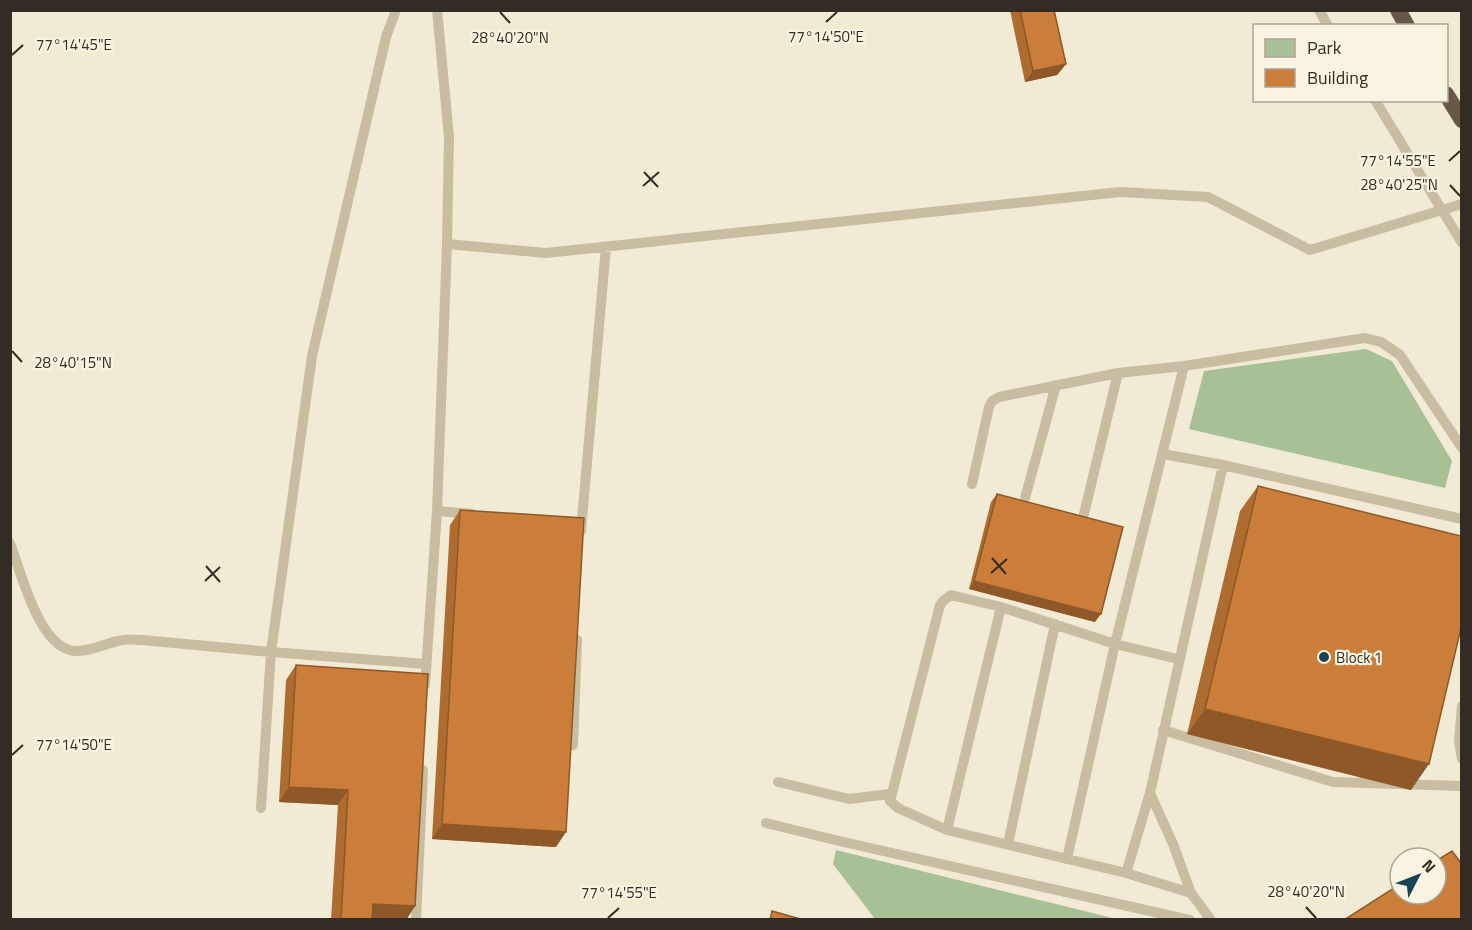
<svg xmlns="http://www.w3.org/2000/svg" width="1472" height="930" viewBox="0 0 1472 930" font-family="'Titillium Web',sans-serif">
<rect width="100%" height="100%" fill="#f1ead5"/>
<path fill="#a8c095" d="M1366,349L1392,361L1452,461L1445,488L1189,429L1204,371Z
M836,850L1117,919H875L833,864Z"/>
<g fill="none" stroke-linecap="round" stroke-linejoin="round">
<path stroke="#c9bda1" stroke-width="10" d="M437,10L449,137L447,244L546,253L1120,192L1208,197L1310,250L1462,204
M1319,10L1328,26
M1375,100L1462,243
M1163,454L1223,465L1462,519
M972,484L989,407L992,401L999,397L1118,373L1184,366
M1025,498L1056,385
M437,511L472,514
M1084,514L1118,373
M581,531L606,247
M10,543C21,572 40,653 78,651C93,651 108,642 123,640C129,639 135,640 142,640L271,652L426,664
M1178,659L1115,644L1001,607L951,595L943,601L940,605L890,801L898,808L947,830L1126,873L1150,793L1223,465
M425,685L437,511L447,244
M1462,706L1459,742L1462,759
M1163,730L1333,782L1462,786
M573,745L577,640
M778,782L849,799L890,794
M261,808L271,652L312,356L386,37L396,10
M766,823L839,841L1190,920
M947,830L1001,607
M1008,844L1055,624
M1067,859L1115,644L1184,366L1365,338L1381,342L1400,355L1462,448
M1126,873L1191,893L1173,844L1150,793
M1191,893L1211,920
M416,920L423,770"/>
<path stroke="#665848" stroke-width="16" d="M1398,10L1407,26
M1446,94L1462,120"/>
</g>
<path fill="#af6c31" d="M1010,10H1054L1066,64L1057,75L1025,82Z
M1258,486L1411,790L1187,734L1240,511Z
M997,494L1095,622L969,589L991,502Z
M460,510L556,847L432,839L450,525Z
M296,665L415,906L406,920H331L338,805L279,802L286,680Z"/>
<path fill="#8e5828" d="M1066,64L1057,75L1025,82L1033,71Z
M974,581L1101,614L1095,622L969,589Z
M1205,709L1429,764L1411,790L1187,734Z
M289,787L348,790L338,805L279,802Z
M442,824L566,832L556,847L432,839Z
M373,904L415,906L406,920L362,918Z"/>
<path fill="#cb7e39" stroke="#8e5828" stroke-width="1.5" d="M1020,10H1054L1066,64L1033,71Z
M1258,486L1461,536V628L1429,764L1205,709Z
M997,494L1123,527L1101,614L974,581Z
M460,510L584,518L566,832L442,824Z
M296,665L428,674L415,906L373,904L372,920H341L348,790L289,787Z
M1452,851L1461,863V920H1344L1400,884V894H1436V861Z
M772,911L804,920H770Z"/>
<path fill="none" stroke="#332c24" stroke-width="2" d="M500,12L510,23M826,22L837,12M12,55L23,45M1449,161L1460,151M644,172L658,187M1450,185L1460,196M643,186L659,172M12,351L22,362M992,558L1006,574M206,566L220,582M991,573L1007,559M205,581L220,567M12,755L23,745M1306,907L1316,918M608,918L619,908"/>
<circle fill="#194456" stroke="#f9f4e1" stroke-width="2" cx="1324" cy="657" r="6"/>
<g text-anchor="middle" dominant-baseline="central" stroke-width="4.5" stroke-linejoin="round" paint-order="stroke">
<g font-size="15" fill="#332c24" stroke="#f9f4e1" text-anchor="start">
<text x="1336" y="657">Block 1</text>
</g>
</g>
<g font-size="15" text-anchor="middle" fill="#332c24" stroke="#f9f4e1" stroke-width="4.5" stroke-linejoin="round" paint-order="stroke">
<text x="826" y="42">77°14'50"E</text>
<text x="510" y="43">28°40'20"N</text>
<text x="74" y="50">77°14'45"E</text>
<text x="1398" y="166">77°14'55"E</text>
<text x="1399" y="190">28°40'25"N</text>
<text x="73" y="368">28°40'15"N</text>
<text x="74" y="750">77°14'50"E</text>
<text x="1306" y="897">28°40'20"N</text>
<text x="619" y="898">77°14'55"E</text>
</g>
<rect width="1472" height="930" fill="none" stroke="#332c24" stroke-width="24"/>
<rect x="1253" y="24" width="195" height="78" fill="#f9f4e1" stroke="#aaa495" stroke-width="1.5"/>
<rect x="1265" y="39" width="30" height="18" fill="#a8c095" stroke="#aaa495" stroke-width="1.5"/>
<text x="1307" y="54" font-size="18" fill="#332c24">Park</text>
<rect x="1265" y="69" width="30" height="18" fill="#cb7e39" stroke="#aaa495" stroke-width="1.5"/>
<text x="1307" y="84" font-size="18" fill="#332c24">Building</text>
<g transform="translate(1418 876) rotate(48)"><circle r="28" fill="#f9f4e1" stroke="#aaa495" stroke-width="1.5"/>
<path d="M0-4.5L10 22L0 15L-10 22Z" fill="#194456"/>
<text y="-9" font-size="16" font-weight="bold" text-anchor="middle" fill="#332c24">N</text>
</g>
</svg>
